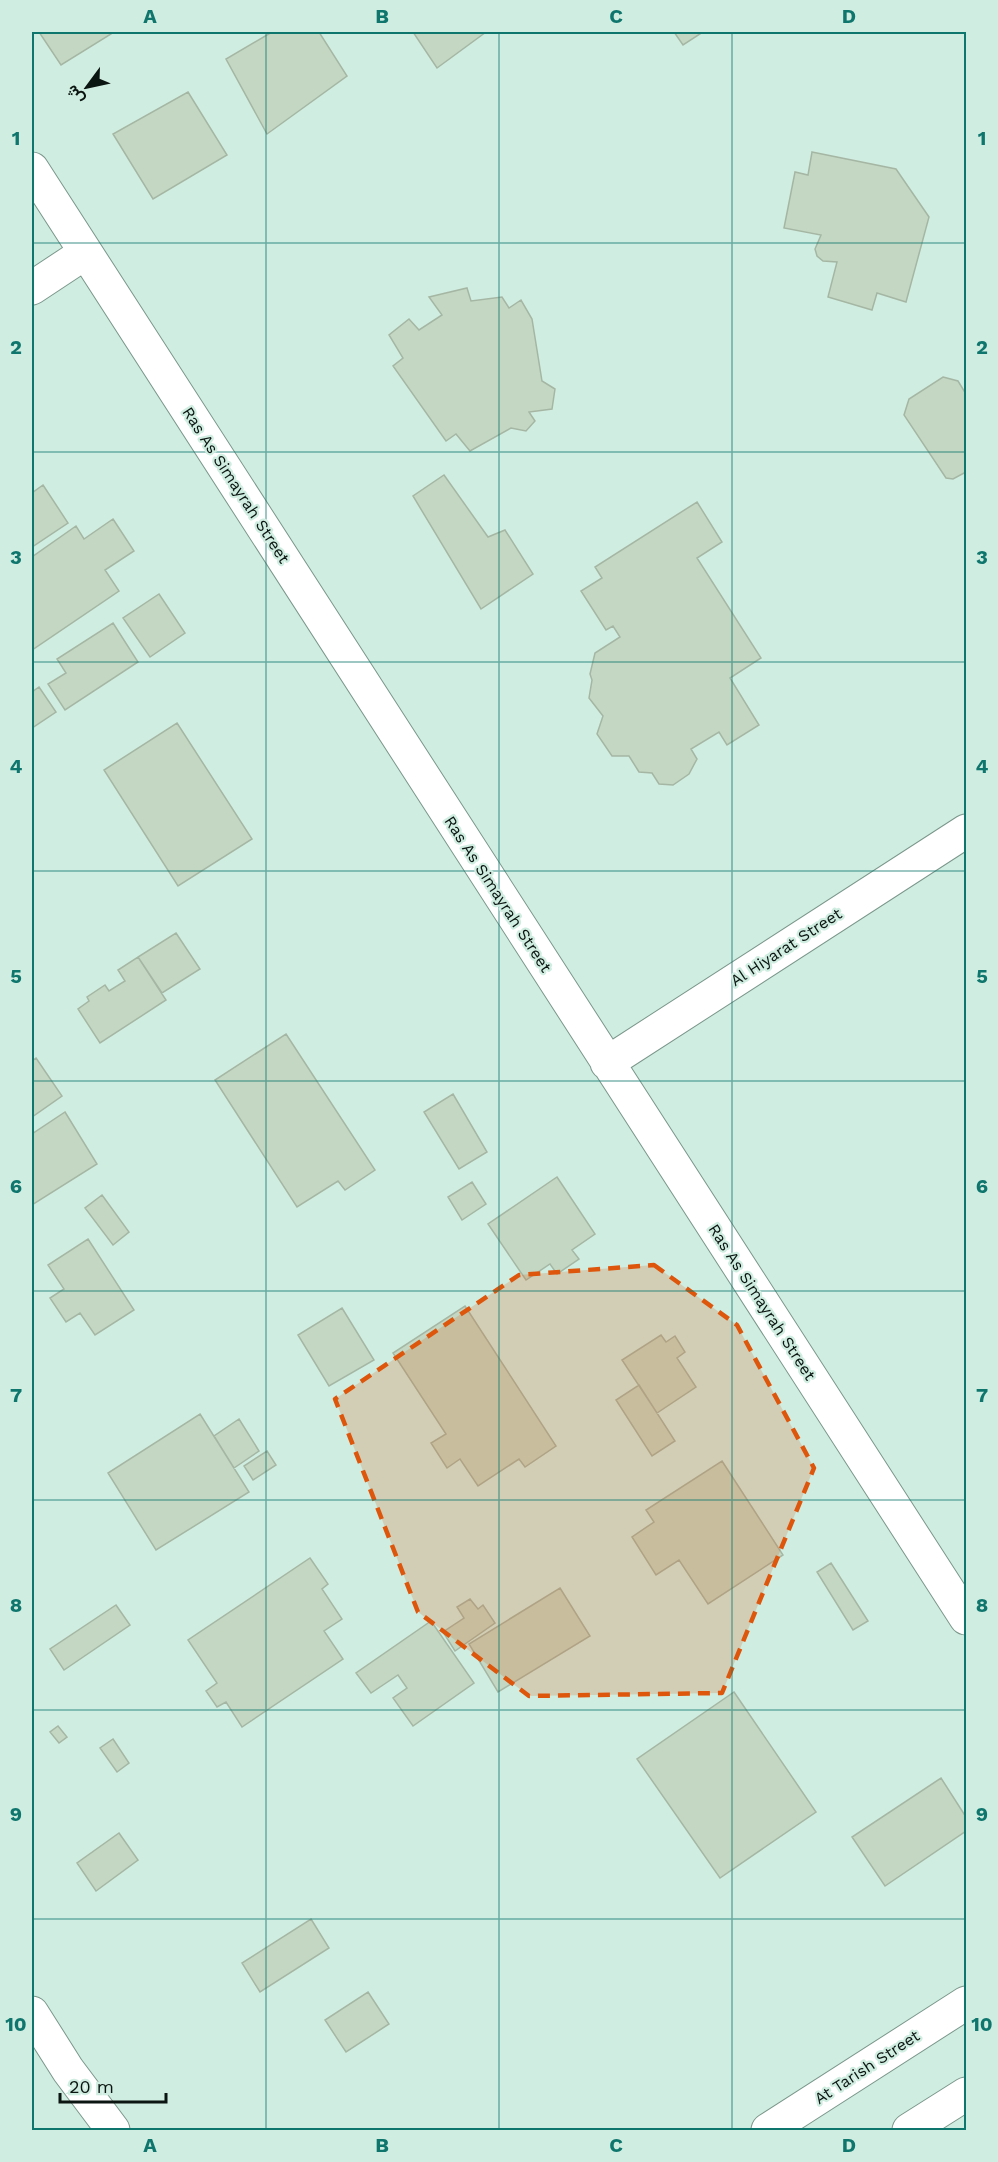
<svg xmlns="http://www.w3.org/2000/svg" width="998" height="2162" viewBox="0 0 998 2162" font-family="'Work Sans',Vazirmatn,sans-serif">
<rect width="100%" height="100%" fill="#d0ede1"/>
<path fill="#c3d7c2" stroke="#a5b7a4" stroke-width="1.5" d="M39,32H110L111,34L61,65Z
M272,32H319L347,76L267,134L226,59Z
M413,32H486L437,68Z
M674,32H703L683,45Z
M188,92L227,155L153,199L113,134Z
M812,152L896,169L929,217L906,302L877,293L872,310L828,297L837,262L823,261L817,256L815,249L821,235L784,228L795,172L808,175Z
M467,288L471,301L502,297L509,308L521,300L532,319L542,381L555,389L552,409L529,412L535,421L526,431L511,428L470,451L456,434L446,441L393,366L403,358L389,335L409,319L419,330L442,315L429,297Z
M943,377L958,381L966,394V472L953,479L946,478L904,415L909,399Z
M444,475L488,537L505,530L533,574L481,609L413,496Z
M43,485L68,523L32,547V493Z
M697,502L722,542L697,558L761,658L730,678L759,725L727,745L719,732L691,749L697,759L689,774L673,785L659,784L652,773L639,772L629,756H612L597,734L603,716L589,698L592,680L590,674L595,653L620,637L613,626L606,630L581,591L602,578L595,567Z
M113,519L134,551L105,570L119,591L32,650V557L76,526L84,539Z
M159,594L185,633L150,657L123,618Z
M113,623L138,662L65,710L48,684L66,673L57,659Z
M39,687L56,712L32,728V692Z
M177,723L252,839L178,886L104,770Z
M176,933L200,969L162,993L138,957Z
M138,957L166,1000L100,1043L78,1009L89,1001L87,997L105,985L109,991L125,981L118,970Z
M286,1034L375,1170L345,1190L338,1181L297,1207L215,1080Z
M36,1058L62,1096L32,1117V1061Z
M453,1094L487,1152L459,1169L424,1112Z
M65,1112L97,1164L32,1205V1134Z
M557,1177L595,1234L572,1250L579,1259L557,1274L550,1264L526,1280L488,1224Z
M472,1182L486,1204L462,1220L448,1197Z
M102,1195L129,1232L113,1245L85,1208Z
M88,1239L134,1310L95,1335L80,1313L66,1322L50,1298L64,1289L48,1265Z
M465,1306L556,1446L525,1467L519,1459L478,1486L460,1459L447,1468L431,1443L446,1434L393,1353Z
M342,1308L374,1360L329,1386L298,1335Z
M661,1335L666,1342L675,1336L685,1352L677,1358L696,1387L657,1413L622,1360Z
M639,1385L675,1441L652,1456L616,1400Z
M200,1414L249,1492L156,1550L108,1473Z
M239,1419L259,1451L234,1468L214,1436Z
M267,1451L276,1465L253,1480L244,1466Z
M722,1461L783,1555L708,1604L679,1560L656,1575L632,1537L654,1522L646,1510Z
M310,1558L328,1584L322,1589L342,1619L324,1631L343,1659L242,1727L226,1702L217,1707L206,1691L217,1683L188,1640Z
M831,1563L868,1621L853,1630L817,1572Z
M560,1588L590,1636L498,1692L469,1644Z
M470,1599L478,1609L483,1605L495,1623L455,1651L443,1632L464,1618L457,1607Z
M116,1605L130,1625L64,1670L50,1649Z
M431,1621L474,1683L413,1726L393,1698L407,1688L398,1675L371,1693L356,1673Z
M734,1692L816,1812L720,1878L637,1759Z
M58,1726L67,1737L59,1743L50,1732Z
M113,1739L129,1763L117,1772L100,1748Z
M941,1778L966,1817V1831L885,1886L852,1837Z
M119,1833L138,1860L96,1891L77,1863Z
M311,1919L329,1948L260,1992L242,1963Z
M368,1992L389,2024L346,2052L325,2020Z"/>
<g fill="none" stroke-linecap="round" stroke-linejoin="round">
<defs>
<path id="minor" d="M32,169L966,1618
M32,288L85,253
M607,1063L966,831
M32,2013L68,2070L113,2130
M768,2130L966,2003
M909,2130L966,2094"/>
</defs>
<use href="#minor" stroke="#7b978c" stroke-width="35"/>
<use href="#minor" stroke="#fff" stroke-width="33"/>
</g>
<path fill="#dd560c" fill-opacity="0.2" stroke="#dd560c" stroke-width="4.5" stroke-dasharray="12 8" stroke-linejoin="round" d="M654,1265L737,1325L814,1468L722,1693L529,1696L418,1612L335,1399L519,1275Z"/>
<path fill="none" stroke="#0f766e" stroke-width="1.5" stroke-opacity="0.55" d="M266,32V2130M499,32V2130M732,32V2130M32,243H966M32,452H966M32,662H966M32,871H966M32,1081H966M32,1291H966M32,1500H966M32,1710H966M32,1919H966"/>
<g text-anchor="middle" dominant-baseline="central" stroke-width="4.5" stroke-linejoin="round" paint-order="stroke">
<g font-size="16" fill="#0b1511" stroke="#d0ede1">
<text transform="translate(236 485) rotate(57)">Ras As Simayrah Street</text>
<text transform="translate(498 894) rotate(57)">Ras As Simayrah Street</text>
<text transform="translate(786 947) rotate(-33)">Al Hiyarat Street</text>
<text transform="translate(762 1302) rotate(57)">Ras As Simayrah Street</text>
<text transform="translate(867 2067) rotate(-33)">At Tarish Street</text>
</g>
</g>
<rect width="998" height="2162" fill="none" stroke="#d0ede1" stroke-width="66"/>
<g transform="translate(87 87) rotate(237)" stroke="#d0ede1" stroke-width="4.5" paint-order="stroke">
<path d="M0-4.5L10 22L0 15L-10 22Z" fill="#0b1511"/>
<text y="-9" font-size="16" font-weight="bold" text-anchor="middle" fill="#0b1511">ش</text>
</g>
<path d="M60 2093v9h106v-9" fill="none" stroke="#0b1511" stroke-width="3"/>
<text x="69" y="2093" font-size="18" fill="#0b1511" stroke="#d0ede1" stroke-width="4.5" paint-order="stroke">20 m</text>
<rect x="33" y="33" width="932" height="2096" fill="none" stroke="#0f766e" stroke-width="2"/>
<g font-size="20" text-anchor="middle" font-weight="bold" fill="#0f766e">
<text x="150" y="23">A</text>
<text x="382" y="23">B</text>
<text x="616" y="23">C</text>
<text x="849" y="23">D</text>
<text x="16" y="145">1</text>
<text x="982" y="145">1</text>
<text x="16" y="354">2</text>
<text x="982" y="354">2</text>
<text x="16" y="564">3</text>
<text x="982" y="564">3</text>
<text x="16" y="773">4</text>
<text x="982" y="773">4</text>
<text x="16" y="983">5</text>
<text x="982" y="983">5</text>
<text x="16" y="1193">6</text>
<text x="982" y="1193">6</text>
<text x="16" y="1402">7</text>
<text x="982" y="1402">7</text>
<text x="16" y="1612">8</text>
<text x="982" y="1612">8</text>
<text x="16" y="1821">9</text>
<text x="982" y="1821">9</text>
<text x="16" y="2031">10</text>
<text x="982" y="2031">10</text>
<text x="150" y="2152">A</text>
<text x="382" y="2152">B</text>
<text x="616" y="2152">C</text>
<text x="849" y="2152">D</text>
</g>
</svg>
